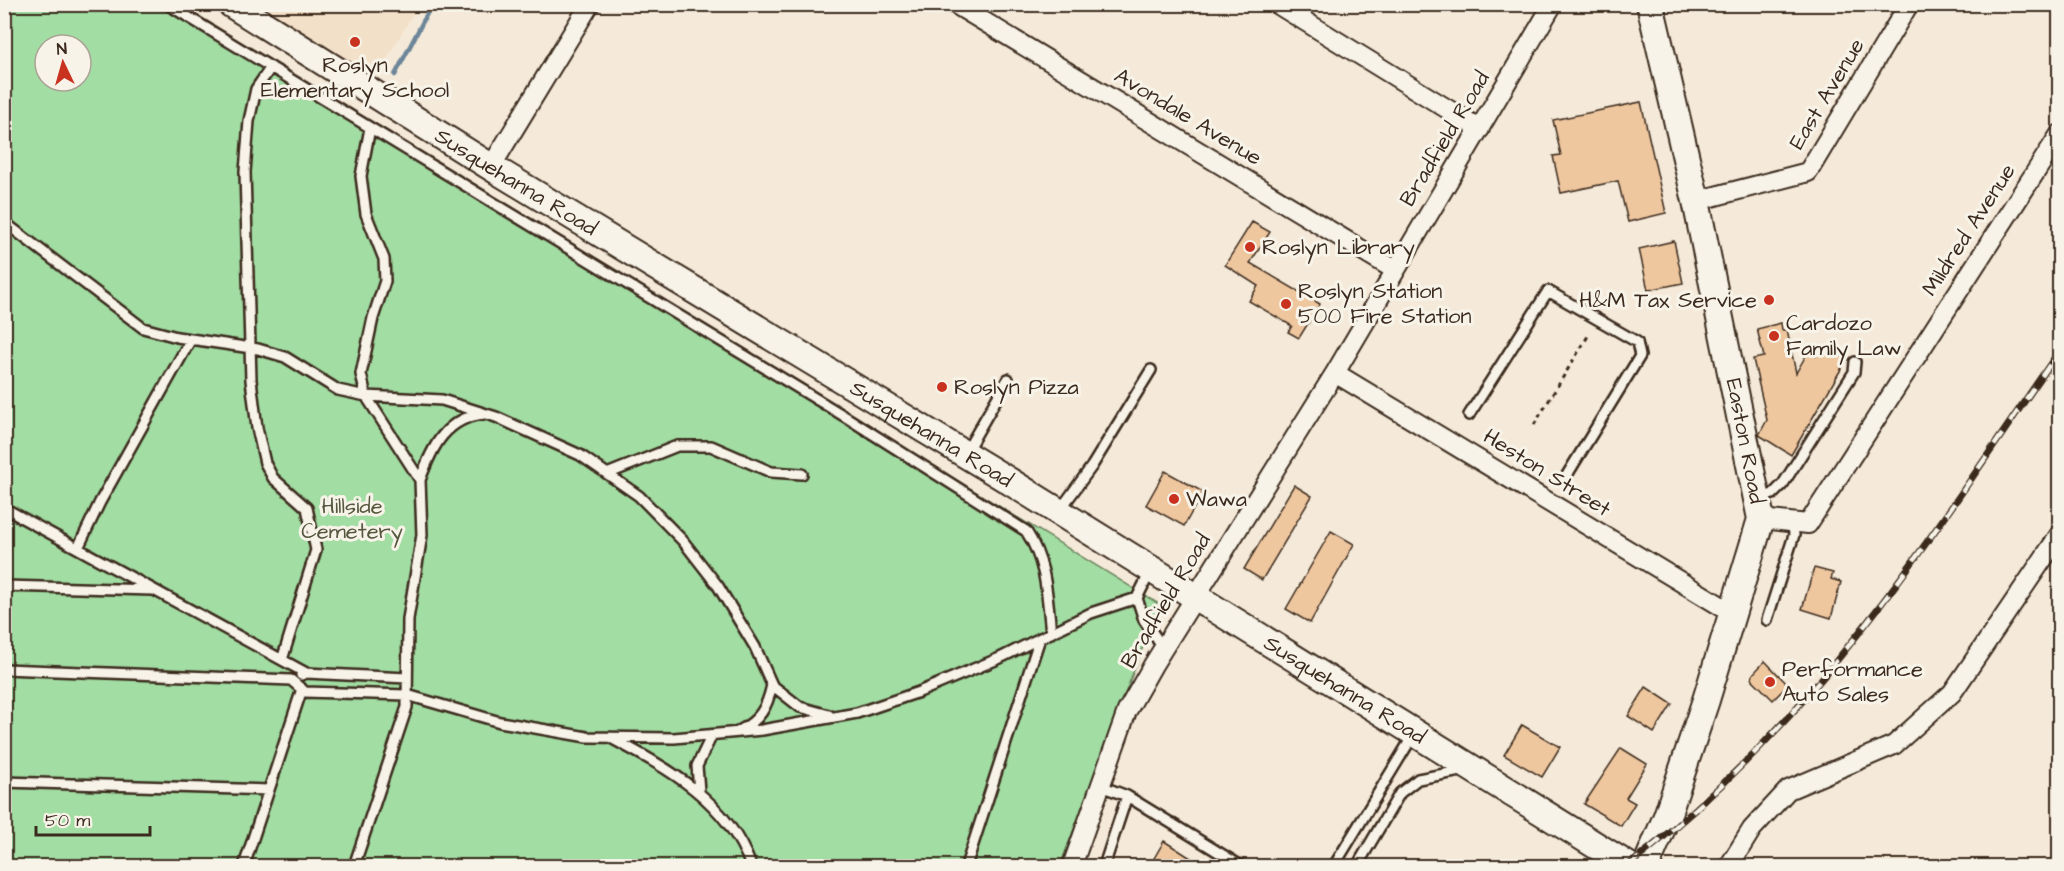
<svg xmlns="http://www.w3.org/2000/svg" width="2064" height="871" viewBox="0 0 2064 871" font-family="'Architects Daughter',sans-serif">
<rect width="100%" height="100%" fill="#f5ead9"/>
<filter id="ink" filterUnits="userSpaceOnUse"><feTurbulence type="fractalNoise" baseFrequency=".0167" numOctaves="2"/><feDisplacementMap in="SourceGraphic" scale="12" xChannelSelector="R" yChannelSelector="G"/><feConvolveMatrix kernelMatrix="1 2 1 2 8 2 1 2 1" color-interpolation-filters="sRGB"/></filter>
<g filter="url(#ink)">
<path fill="#f3e0c8" d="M250,5H418L375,80Z"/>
<path fill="#a2dda3" stroke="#6e8460" stroke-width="1.5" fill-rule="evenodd" d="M5,5H180L1159,604L1060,866H5ZM45,45H81V81H45Z"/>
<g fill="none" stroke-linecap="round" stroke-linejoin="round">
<path stroke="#6c8598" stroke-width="4.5" d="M395,75L432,4"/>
</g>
<path fill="#efc79f" stroke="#3b2a1e" stroke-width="1.5" d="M1641,102L1666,213L1628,222L1618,181L1561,193L1553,156L1561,155L1553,120Z
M1252,222L1270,232L1250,263L1320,304L1299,338L1288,332L1292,326L1249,301L1258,286L1225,265Z
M1674,241L1683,283L1648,290L1639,249Z
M1781,323L1782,330H1787L1796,373L1808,352L1816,356L1822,345L1847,359L1791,455L1759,435L1767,420L1753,359L1764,357L1757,329Z
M1165,471L1203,492L1184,526L1146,505Z
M1294,485L1312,496L1262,580L1244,569Z
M1331,531L1354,544L1310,623L1286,609Z
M1814,568L1833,573L1831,579L1841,582L1831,618L1802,609Z
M1765,661L1788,685L1773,700L1752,679L1753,674Z
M1646,687L1672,704L1654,733L1628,716Z
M1522,725L1560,747L1542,777L1504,755Z
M1621,748L1647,764L1626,798L1635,803L1621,826L1584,804Z
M1164,841L1205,867H1149Z"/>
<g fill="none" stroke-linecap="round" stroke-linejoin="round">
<defs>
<path id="service" d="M167,4L849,419L1026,531C1047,563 1047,596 1051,633
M271,67L256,89L249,121L245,172L251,380L257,428L265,463L273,478L307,508L316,550L282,660
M4,222L143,328L177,337L258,349L285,357L338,390L366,396L442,400L496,417L580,455L639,496L683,541L718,586L755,647L772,685C767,708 760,720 739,731
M1469,415L1548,291L1637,342L1640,356L1567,475
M966,452L1008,379
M607,474L677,446H711L771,472L802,474
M420,480C432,447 446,417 485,414
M1759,498L1773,494L1783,484L1854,372L1855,362
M4,508L306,673
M1060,510L1092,466L1151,370
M78,548L100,502L191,339
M1151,570L1137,598L1144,620L1163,648
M4,586L153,590
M1767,620L1794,535L1793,524
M4,669L291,680L305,692L407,695L500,722L587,737L674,738L762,730L857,713L919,692L1000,658L1091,613L1137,598
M301,675L306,673L407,678
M772,685L800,707L829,715
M611,738C669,769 727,800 751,866
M4,782L269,790
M1101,786L1127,796L1241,866
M699,791L697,766L712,735
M244,866L302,689
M354,866L407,707L408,619L422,535L420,480L366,396L361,374L373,318L385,281L384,259L366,214L361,176L370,128
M966,866L1040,638
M1104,866L1127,796
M1334,866L1414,734
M1357,866L1400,793L1418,779L1466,770"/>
<path id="minor" d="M955,4L1395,270
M1277,4L1480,129
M491,167L590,4
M1696,201L1808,172L1909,4
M1335,373L1734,614
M1761,519L1808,524L2060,134
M1072,866L1127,711L1153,665L1335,373L1553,4
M1729,866L1752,829L1788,790L1894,745L1952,693L2060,534"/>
<g id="secondary">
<path id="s1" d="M231,4L491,167L1001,476L1629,866"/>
<path d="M1646,866L1667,816L1706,700L1761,519L1696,201L1650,4"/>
</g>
</defs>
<use href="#service" stroke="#3b2a1e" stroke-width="14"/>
<use href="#minor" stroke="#3b2a1e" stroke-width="22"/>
<use href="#secondary" stroke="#3b2a1e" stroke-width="30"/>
<path stroke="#3b2a1e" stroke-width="3" stroke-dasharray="4.5 4.5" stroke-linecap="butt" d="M1534,425L1588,336"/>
<use href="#service" stroke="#f7f3e8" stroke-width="9"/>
<use href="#minor" stroke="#f7f3e8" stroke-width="18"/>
<use href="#secondary" stroke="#f7f3e8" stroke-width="26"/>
<defs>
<path id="rail" d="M1628,866C1709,802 1782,730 1846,649C1923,554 1990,450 2060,350"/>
</defs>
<use href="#rail" stroke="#3b2a1e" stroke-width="7"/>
<use href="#rail" stroke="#f7f3e8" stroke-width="4.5" stroke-dasharray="14" stroke-linecap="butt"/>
</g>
</g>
<g fill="#c8321e" stroke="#f7f3e8" stroke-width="2">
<circle cx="355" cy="42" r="6"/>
<circle cx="1250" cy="247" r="6"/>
<circle cx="1769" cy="300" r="6"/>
<circle cx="1286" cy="304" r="6"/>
<circle cx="1774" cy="336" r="6"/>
<circle cx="942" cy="387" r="6"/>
<circle cx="1174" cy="499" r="6"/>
<circle cx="1770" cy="682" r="6"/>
</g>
<g text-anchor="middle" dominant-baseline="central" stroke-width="6" stroke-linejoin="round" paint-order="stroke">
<g font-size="22" fill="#3b2a1e" stroke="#f7f3e8" text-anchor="start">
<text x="355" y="65" text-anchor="middle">Roslyn<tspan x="355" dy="25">Elementary School</tspan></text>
<text x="1262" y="247">Roslyn Library</text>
<text x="1298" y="291">Roslyn Station<tspan x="1298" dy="25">500 Fire Station</tspan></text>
<text x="1757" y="300" text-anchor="end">H&amp;M Tax Service</text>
<text x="1786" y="323">Cardozo<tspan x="1786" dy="25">Family Law</tspan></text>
<text x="954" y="387">Roslyn Pizza</text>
<text x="1186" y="499">Wawa</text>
<text x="1782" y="669">Performance<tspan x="1782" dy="25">Auto Sales</tspan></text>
</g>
<g font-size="22" fill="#3b2a1e" stroke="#f7f3e8">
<text transform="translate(1827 94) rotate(-59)">East Avenue</text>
<text transform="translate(1188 117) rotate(31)">Avondale Avenue</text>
<text transform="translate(1445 139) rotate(-59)">Bradfield Road</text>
<text stroke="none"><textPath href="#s1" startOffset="336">Susquehanna Road</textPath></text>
<text transform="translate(1969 230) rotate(-57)">Mildred Avenue</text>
<text stroke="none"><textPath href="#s1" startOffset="822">Susquehanna Road</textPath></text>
<text transform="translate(1745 441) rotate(79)">Easton Road</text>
<text transform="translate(1547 473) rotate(32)">Heston Street</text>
<text transform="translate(1166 601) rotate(-59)">Bradfield Road</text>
<text stroke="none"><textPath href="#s1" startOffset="1308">Susquehanna Road</textPath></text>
</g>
<g font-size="22" fill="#55573f" stroke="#f7f3e8">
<text x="352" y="506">Hillside<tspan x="352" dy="25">Cemetery</tspan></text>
</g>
</g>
<rect width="2064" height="871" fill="none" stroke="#f7f3e8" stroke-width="24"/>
<rect x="12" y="12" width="2040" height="847" fill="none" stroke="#3b2a1e" stroke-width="2" filter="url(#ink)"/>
<g transform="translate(63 63) rotate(355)"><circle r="28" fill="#f7f3e8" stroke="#aca397" stroke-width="1.5"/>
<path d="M0-4.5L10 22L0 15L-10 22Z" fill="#c8321e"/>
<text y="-9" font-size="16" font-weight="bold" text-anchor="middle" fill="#3b2a1e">N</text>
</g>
<path d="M36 826v9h114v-9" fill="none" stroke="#3b2a1e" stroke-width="3"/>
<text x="45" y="826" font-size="18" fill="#3b2a1e" stroke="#f7f3e8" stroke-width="4.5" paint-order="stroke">50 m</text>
</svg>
